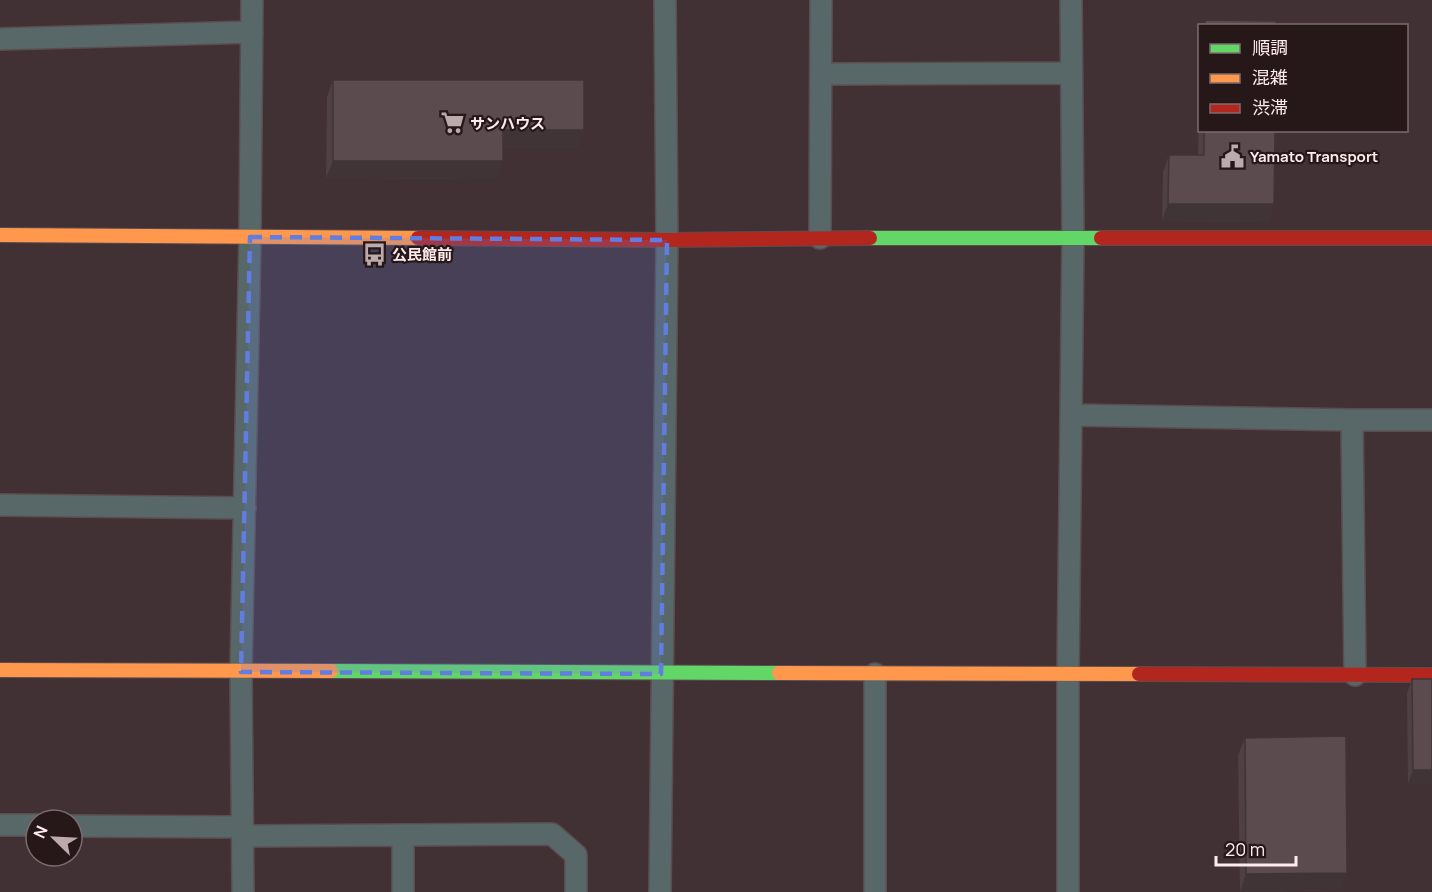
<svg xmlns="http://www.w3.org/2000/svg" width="1432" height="892" viewBox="0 0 1432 892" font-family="Manrope,'Noto Sans JP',sans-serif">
<rect width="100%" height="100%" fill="#423134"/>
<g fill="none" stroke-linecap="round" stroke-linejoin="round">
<defs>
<path id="street" d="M0,39L252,32
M822,74L1071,73
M820,238L821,0
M1071,415L1352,420H1432
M1352,420L1355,675
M0,505L245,508
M875,674V892
M0,825H36
M72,826L243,827
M243,836L552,834L576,855V892
M243,892L241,672L250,237L252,0
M403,892V835
M660,892L667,240L665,0
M1068,892V675L1073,237L1071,0"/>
<path id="fast" d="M870,238H1101
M331,671L779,673"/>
<path id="slow" d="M0,235L418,238
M0,670L331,671
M779,673L1139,674"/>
<path id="jam" d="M418,238L667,240L870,238
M1101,238H1432
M1139,674L1432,675"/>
</defs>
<use href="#street" stroke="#5b4d4f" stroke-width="24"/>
<use href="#fast" stroke="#5b4d4f" stroke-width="16"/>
<use href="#slow" stroke="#5b4d4f" stroke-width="16"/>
<use href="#jam" stroke="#5b4d4f" stroke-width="16"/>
<use href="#street" stroke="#586868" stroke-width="21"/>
<use href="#fast" stroke="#63d668" stroke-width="14"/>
<use href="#slow" stroke="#ff974d" stroke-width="14"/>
<use href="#jam" stroke="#b3261e" stroke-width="14"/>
</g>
<path fill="#4e4043" d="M1200,36V130H1275L1274,204L1268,222L1162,221L1163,172L1169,155H1198Z
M333,80L584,130L577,148H503L497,179L326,178L327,97Z
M1412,679L1432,783L1408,784L1407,693Z
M1245,738L1341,890L1240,892L1238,755Z"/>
<path fill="#403437" d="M503,130H584L577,148H496Z
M333,161H503L497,179L326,178Z
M1168,204H1274L1268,222L1162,221Z
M1413,770H1432V783L1408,784Z
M1347,873L1341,890L1240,892L1246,874Z"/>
<path fill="#5b4b4e" stroke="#403437" stroke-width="1.5" d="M1205,20L1276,21V26H1205Z
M333,80H584V130H503V161H333Z
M1204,130H1275L1274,204H1168L1169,155H1204Z
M1412,679H1432V770H1413Z
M1346,736L1347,873L1246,874L1245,738Z"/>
<path fill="#607ddf" fill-opacity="0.2" stroke="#607ddf" stroke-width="4.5" stroke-dasharray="12 8" stroke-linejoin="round" d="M250,237L667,240L661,674L241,672Z"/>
<defs>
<symbol id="supermarket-bare" viewBox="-9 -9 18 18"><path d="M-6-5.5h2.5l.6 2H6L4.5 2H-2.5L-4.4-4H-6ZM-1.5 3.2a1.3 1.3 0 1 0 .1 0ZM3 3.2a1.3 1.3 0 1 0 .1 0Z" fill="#bcaaad" stroke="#261719" stroke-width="2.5" paint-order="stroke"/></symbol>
<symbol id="civic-bare" viewBox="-9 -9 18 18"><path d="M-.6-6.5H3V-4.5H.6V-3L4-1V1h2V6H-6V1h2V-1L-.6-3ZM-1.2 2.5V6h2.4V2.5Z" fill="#bcaaad" stroke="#261719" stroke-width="2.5" paint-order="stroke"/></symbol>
<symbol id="bus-bare" viewBox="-9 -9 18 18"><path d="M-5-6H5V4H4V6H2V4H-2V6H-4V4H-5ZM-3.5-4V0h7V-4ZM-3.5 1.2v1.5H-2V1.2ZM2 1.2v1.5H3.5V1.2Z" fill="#bcaaad" stroke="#261719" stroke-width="2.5" paint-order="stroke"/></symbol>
</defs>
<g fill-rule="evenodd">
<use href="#supermarket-bare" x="436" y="106" width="33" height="33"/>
<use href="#civic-bare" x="1216" y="140" width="33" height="33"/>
<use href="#bus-bare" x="358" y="238" width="33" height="33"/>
</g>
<g text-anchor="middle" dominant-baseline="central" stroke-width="4.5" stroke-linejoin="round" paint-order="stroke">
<g font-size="15" font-weight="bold" fill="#feebee" stroke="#261719" text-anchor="start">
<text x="470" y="123">サンハウス</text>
<text x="1250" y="156">Yamato Transport</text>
<text x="392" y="254">公民館前</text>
</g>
</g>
<rect x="1198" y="24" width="210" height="108" fill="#261719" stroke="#7c6c6e" stroke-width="1.5"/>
<rect x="1210" y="44" width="30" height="9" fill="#63d668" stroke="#7c6c6e" stroke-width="1.5"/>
<text x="1252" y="54" font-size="18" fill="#feebee">順調</text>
<rect x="1210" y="74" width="30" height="9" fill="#ff974d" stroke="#7c6c6e" stroke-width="1.5"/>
<text x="1252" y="84" font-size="18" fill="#feebee">混雑</text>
<rect x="1210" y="104" width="30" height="9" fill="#b3261e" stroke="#7c6c6e" stroke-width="1.5"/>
<text x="1252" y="114" font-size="18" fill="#feebee">渋滞</text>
<g transform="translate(54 838) rotate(294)"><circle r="28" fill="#261719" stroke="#7c6c6e" stroke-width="1.5"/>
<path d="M0-4.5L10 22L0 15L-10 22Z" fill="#bcaaad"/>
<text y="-9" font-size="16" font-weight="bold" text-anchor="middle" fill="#feebee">N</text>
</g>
<path d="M1216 856v9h80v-9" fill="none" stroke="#feebee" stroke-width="3"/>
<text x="1225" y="856" font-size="18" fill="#feebee" stroke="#261719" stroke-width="4.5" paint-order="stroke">20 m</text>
</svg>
